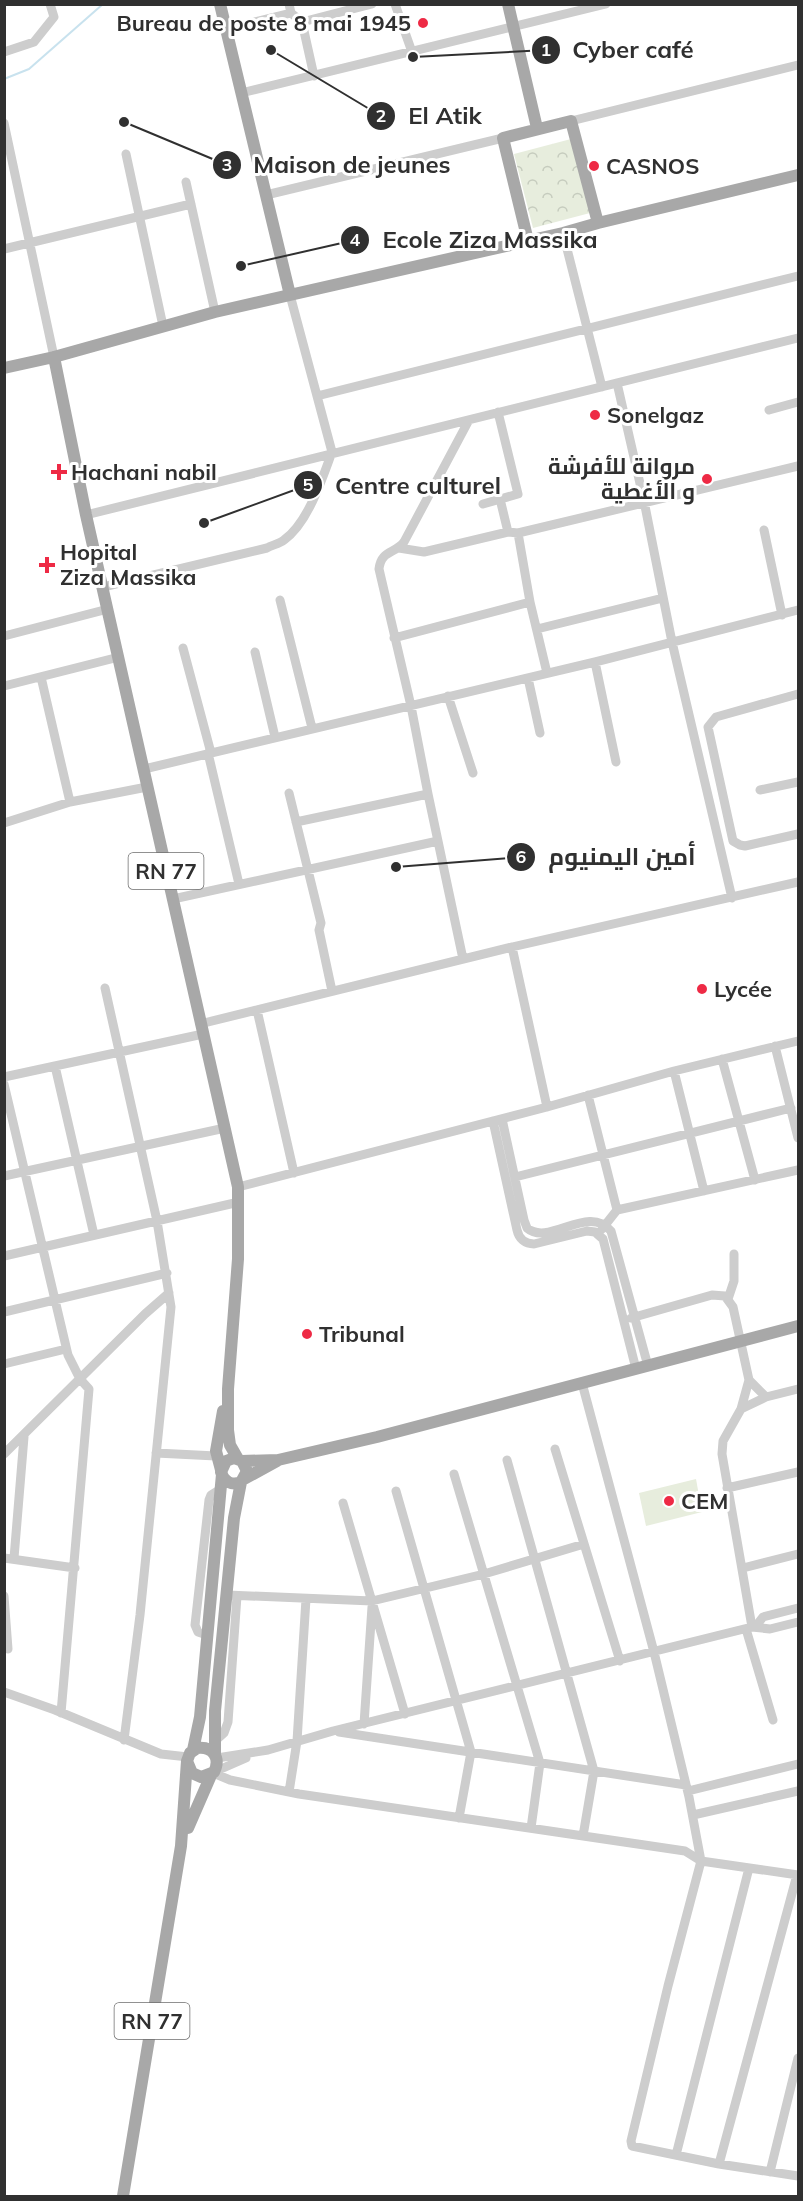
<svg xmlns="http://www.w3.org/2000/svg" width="803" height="2201" viewBox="0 0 803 2201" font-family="Mulish,Cairo,sans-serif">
<defs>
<pattern id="park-crowns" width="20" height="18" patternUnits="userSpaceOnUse" patternTransform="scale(1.5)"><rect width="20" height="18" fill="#e7eddd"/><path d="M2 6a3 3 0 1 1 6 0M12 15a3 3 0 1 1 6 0" fill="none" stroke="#c6ccbe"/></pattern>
</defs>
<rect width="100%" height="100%" fill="#fff"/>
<path fill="url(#park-crowns)" d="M571,139L590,213L533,228L514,154Z"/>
<path fill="#e7eddd" d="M696,1479L702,1512L646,1526L639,1493Z"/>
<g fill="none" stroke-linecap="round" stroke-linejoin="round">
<path stroke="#c8e2ee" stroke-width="2" d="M4,79L29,69L103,4"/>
<path stroke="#cdcdcd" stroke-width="9" d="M289,4L291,13L302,22L314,76
M395,4L412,52
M302,22L372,4
M226,29L291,13
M4,52L34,42L54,17L50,4
M241,93L606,4
M571,121L798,65
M4,123L54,357
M126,154L163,326
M186,182L215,312
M266,195L503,138
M563,233L602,387
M4,249L191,204
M617,383L644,501L672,642L732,898
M317,396L798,276
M769,410L798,402
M500,499L508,532
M483,504L518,494L498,412
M86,515C323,454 561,397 798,338
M764,530L782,615
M518,533L530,602L547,673
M399,548L424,552L508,532L518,533L798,466
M103,587L267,548C272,545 279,544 284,540C308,523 322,479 332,452L290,295
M280,600L312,728
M537,629L663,598
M4,636L108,609
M394,638L530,602
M183,648L211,753
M255,652L275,737
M595,662L616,762
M41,677L70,802
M528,678L540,733
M4,686L119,657
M798,694L716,717L708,727L733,841L740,845L745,846L798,834
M448,696L473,773
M208,753L239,884
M144,769L595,662L798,610
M760,790L798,782
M289,793L321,923L319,930L332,991
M296,822L428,794
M4,823L70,802L147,787
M173,899L438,841
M512,947L547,1107
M463,959L428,794L411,706L379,569C381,550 395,554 404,542L469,420
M105,988L157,1221L171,1307L140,1615L124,1740
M257,1010L294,1173
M200,1024L512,947L798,882
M775,1046L798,1138
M722,1059L755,1180
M55,1066L94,1235
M674,1071L704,1191
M4,1077L203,1034
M4,1084L68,1355L80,1379L89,1389L61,1713
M588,1095L617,1210
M502,1119L524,1220L527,1228C549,1247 588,1203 611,1231L648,1366
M493,1121L517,1230C519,1239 525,1244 534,1244L587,1231L595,1232L603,1239L636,1369
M4,1176L225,1128
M515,1177L791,1108
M238,1187L547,1107L674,1071L798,1041
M602,1229L617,1210L798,1170
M4,1256L239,1202
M728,1299L734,1281V1254
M4,1312L167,1273
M631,1318L712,1295L725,1296L733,1307L749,1380L766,1397L798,1389
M4,1364L66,1349
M749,1380L741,1409L723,1441L722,1454L752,1627
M582,1383L654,1652L689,1797L701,1861L668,1986L631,2141L632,2146L719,2164L798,2176
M741,1409L766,1397
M555,1449L620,1661
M156,1453L216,1456
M4,1454L145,1314L169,1293
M507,1460L594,1771L583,1836
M454,1474L540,1763L531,1828
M727,1488L798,1472
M396,1491L471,1752L459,1818
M343,1503L405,1714
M4,1558L75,1568
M14,1558L24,1437
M743,1568L798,1554
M227,1595L372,1601L484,1574L584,1544
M4,1596L8,1649
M756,1626L763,1617L798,1608
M746,1629L773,1720
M207,1635L198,1632L195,1625L209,1500L211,1495L219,1490
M4,1692L55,1710L161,1754L188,1757
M364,1724L372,1607
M339,1732L686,1785
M214,1742L224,1733L228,1722L237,1596
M217,1758L268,1750L333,1731L752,1627L770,1629L798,1622
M214,1772L246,1758
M213,1773L230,1780L299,1794L685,1851L701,1861L798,1875
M688,1791L798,1764
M289,1792L297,1741L306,1599
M693,1815L798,1791
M676,2155L749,1868
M719,2164L797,1875
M770,2172L798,2058"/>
<path stroke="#a8a8a8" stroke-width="12" d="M220,4L290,295
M508,4L537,128
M528,241L503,138L571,121L598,223
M54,357L86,515L238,1187V1259L228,1389V1430L230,1445L238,1459
M4,368L54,357L215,312L563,233L598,223L798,175
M242,1461L278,1460L377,1437L798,1326
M221,1470L216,1451L223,1411
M244,1479L277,1461
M193,1750L200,1717L222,1474
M215,1754V1711L234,1518L241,1482L247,1471L242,1461L234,1458L226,1461L221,1472C224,1482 232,1486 241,1482
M188,1828L212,1773
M123,2196L181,1846L187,1761L190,1753L197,1748C213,1746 221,1758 214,1772L201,1777L192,1773L187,1761"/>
</g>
<g fill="#ee2a45" stroke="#fff" stroke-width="2">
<circle cx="423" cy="23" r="6"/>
<circle cx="594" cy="166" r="6"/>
<circle cx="595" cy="415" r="6"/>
<path d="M56 463h6v6h6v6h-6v6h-6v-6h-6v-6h6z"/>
<circle cx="707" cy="479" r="6"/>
<path d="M44 556h6v6h6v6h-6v6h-6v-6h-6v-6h6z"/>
<circle cx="702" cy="989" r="6"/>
<circle cx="307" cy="1334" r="6"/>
<circle cx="669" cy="1501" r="6"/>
</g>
<g text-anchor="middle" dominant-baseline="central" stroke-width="6" stroke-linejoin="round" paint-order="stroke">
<g fill="#fff" stroke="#6e6e6e" stroke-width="1.5">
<rect x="128.5" y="853" width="75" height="36" rx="4.5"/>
<rect x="114.5" y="2003" width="75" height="36" rx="4.5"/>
</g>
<g font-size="21" font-weight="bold" fill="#303030">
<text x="166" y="871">RN 77</text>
<text x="152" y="2021">RN 77</text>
</g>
<g font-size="22" font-weight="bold" fill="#303030" stroke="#fff" text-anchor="start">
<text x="411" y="23" text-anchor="end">Bureau de poste 8 mai 1945</text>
<text x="606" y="166">CASNOS</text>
<text x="607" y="415">Sonelgaz</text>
<text x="695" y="466" text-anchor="end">مروانة للأفرشة<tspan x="695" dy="25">و الأغطية</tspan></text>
<text x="71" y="472">Hachani nabil</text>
<text x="60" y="552">Hopital<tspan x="60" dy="25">Ziza Massika</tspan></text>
<text x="714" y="989">Lycée</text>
<text x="319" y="1334">Tribunal</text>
<text x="681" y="1501">CEM</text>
</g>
</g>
<path fill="none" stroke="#303030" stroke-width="2" d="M413 57L546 50M271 50L381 116M124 122L227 165M241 266L355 240M204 523L308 485M396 867L521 857"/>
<g fill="#303030" stroke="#fff" stroke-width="2">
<circle cx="413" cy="57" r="6"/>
<circle cx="271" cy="50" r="6"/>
<circle cx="124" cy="122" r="6"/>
<circle cx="241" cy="266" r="6"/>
<circle cx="204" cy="523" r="6"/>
<circle cx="396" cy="867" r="6"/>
<circle cx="546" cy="50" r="15"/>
<circle cx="381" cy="116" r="15"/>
<circle cx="227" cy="165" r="15"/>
<circle cx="355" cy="240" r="15"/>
<circle cx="308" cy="485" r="15"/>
<circle cx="521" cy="857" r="15"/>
</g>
<g font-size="18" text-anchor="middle" font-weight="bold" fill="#fff">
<text x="546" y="56">1</text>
<text x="381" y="122">2</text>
<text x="227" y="171">3</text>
<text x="355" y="246">4</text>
<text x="308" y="491">5</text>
<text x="521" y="863">6</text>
</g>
<g font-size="24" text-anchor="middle" font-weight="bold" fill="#303030" stroke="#fff" stroke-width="6" stroke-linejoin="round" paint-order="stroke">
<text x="633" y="58">Cyber café</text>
<text x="445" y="124">El Atik</text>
<text x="352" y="173">Maison de jeunes</text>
<text x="490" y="248">Ecole Ziza Massika</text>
<text x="418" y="494">Centre culturel</text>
<text x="622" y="865">أمين اليمنيوم</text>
</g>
<rect width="803" height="2201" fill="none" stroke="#303030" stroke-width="12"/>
</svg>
